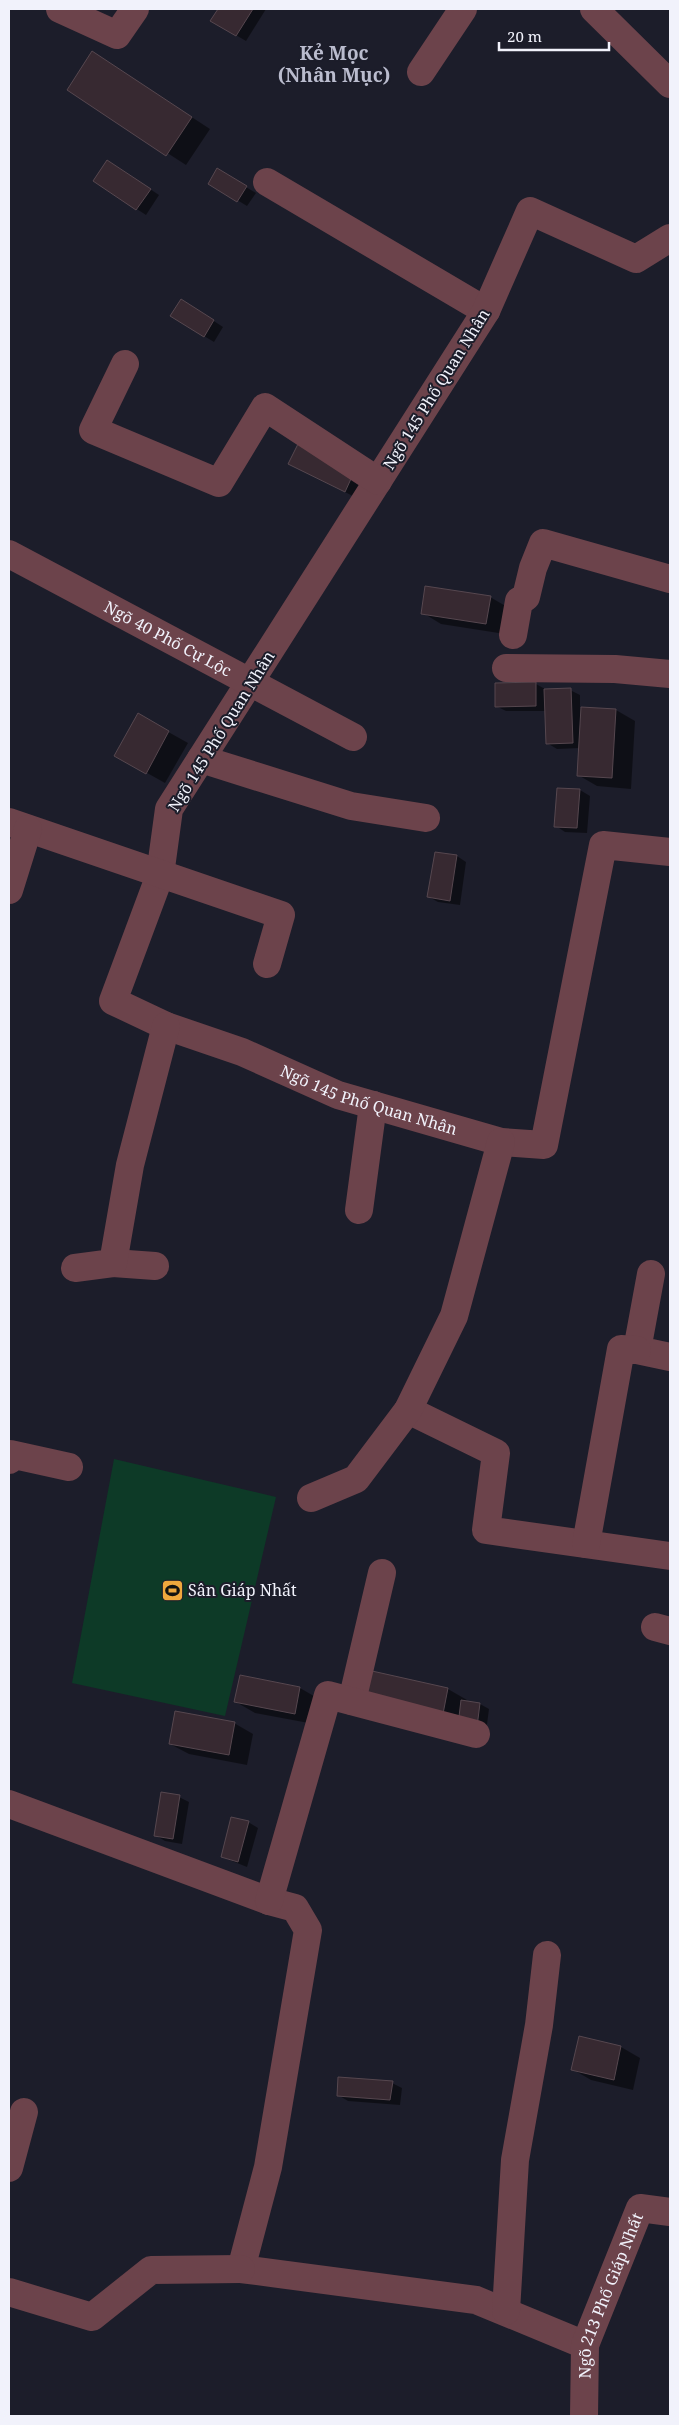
<svg xmlns="http://www.w3.org/2000/svg" width="679" height="2425" viewBox="0 0 679 2425" font-family="'Noto Serif',serif">
<rect width="100%" height="100%" fill="#1c1d2a"/>
<path fill="#0d3a27" d="M114,1459L276,1497L225,1716L72,1683Z"/>
<path fill="#0007" d="M219,9H266L246,41L212,21Z
M93,53L210,129L186,165L68,89Z
M108,161L159,195L146,215L94,181Z
M217,170L256,193L247,206L209,183Z
M191,306L223,327L214,342L204,336Z
M290,463L374,482L364,502Z
M490,597L509,608L505,634L441,624L423,613Z
M536,684L545,689L570,690L580,695V708L616,710L635,721L631,789L597,786L578,775L580,748L557,749L547,743L546,711H506L496,706Z
M138,715L188,743L165,783L115,755Z
M558,789L580,790L590,796L587,833L565,832L556,826Z
M436,853L457,856L466,862L460,905L438,902L429,897Z
M372,1672L448,1689L467,1700L466,1702L480,1704L489,1709L486,1732L469,1730Z
M241,1677L300,1688L319,1699L314,1724L255,1713L236,1702Z
M234,1723L253,1734L247,1765L189,1754L170,1744Z
M179,1797L189,1802L182,1844L165,1841L155,1835Z
M248,1822L258,1828L247,1867L222,1857Z
M580,2038L621,2047L640,2058L633,2090L591,2080L572,2069Z
M392,2083L402,2088L400,2105L348,2101L338,2095Z"/>
<path fill="#372931" stroke="#56474f" d="M218,9H253L236,36L210,21Z
M92,51L192,117L166,156L67,90Z
M107,160L151,189L136,210L93,181Z
M217,168L247,186L237,202L208,184Z
M181,299L214,320L204,337L170,316Z
M299,442L355,470L345,492L288,464Z
M425,586L491,596L486,624L421,614Z
M536,682V706L495,707V683Z
M571,688L573,743L546,744L544,689Z
M581,707L616,709L612,778L577,776Z
M138,713L169,731L146,774L114,756Z
M557,788L580,789L577,828L554,827Z
M435,852L457,855L450,901L427,897Z
M372,1671L448,1688L442,1719L365,1702Z
M240,1675L300,1687L295,1714L234,1702Z
M461,1700L480,1703L477,1727L458,1725Z
M175,1711L235,1722L229,1755L169,1744Z
M161,1792L180,1795L173,1839L154,1836Z
M231,1817L249,1821L238,1862L221,1857Z
M579,2036L621,2046L614,2080L571,2070Z
M338,2077L393,2081L390,2100L337,2096Z"/>
<g fill="none" stroke-linecap="round" stroke-linejoin="round">
<g stroke="#6c434b" stroke-width="28">
<path d="M60,9L117,35L135,9"/>
<path d="M594,9L670,84"/>
<path d="M421,72L463,9"/>
<path d="M267,182L486,311"/>
<path id="s1" d="M670,238L636,259L530,211L486,311L169,809L160,875L113,1001L166,1026L242,1052L338,1095L501,1142L544,1145L603,845L670,852"/>
<path d="M125,364L93,430L219,483L265,407L378,481"/>
<path id="s2" d="M9,554L353,737"/>
<path d="M513,635L519,601L526,597L533,568L543,543L670,579"/>
<path d="M506,668L615,669L670,674"/>
<path d="M201,759L351,806L426,818"/>
<path d="M9,822L281,915L267,964"/>
<path d="M9,890L28,829"/>
<path d="M359,1210L373,1105"/>
<path d="M113,1263L155,1266"/>
<path d="M75,1268L113,1263L130,1165L166,1026"/>
<path d="M651,1274L637,1350L670,1357"/>
<path d="M408,1410L496,1453L486,1530L670,1556"/>
<path d="M9,1460L10,1454L69,1467"/>
<path d="M311,1498L356,1479L408,1410L454,1316L501,1142"/>
<path d="M586,1544L621,1349L637,1350"/>
<path d="M655,1627L670,1631"/>
<path d="M352,1701L382,1573"/>
<path d="M9,1804L269,1901L295,1908L308,1930L268,2167L241,2269L476,2300L585,2345"/>
<path d="M269,1901L328,1695L476,1734"/>
<path d="M9,2168L24,2112"/>
<path d="M9,2292L92,2317L151,2270L241,2269"/>
<path d="M506,2311L515,2160L539,2025L547,1955"/>
<path id="s3" d="M584,2416L585,2345L640,2208L670,2212"/>
</g>
</g>
<defs>
<symbol id="stadium-square" viewBox="-11 -11 22 22"><rect x="-9" y="-9" width="18" height="18" rx="4" fill="#efa73d" stroke="#1c1d2a"/><path d="M0-5a6.5 5 0 1 0 0 10a6.5 5 0 1 0 0-10ZM-3.5-1.8h7v3.6h-7Z" fill="#111"/></symbol>
</defs>
<g fill-rule="evenodd">
<use href="#stadium-square" x="160" y="1578" width="25" height="25"/>
</g>
<g text-anchor="middle" dominant-baseline="central" stroke-width="4" stroke-linejoin="round" paint-order="stroke">
<g font-size="16" fill="#f1f2fb" stroke="#1c1d2a">
<text transform="translate(436 389) rotate(-58)">Ngõ 145 Phố Quan Nhân</text>
<text stroke="none"><textPath href="#s2" startOffset="180">Ngõ 40 Phố Cự Lộc</textPath></text>
<text transform="translate(221 731) rotate(-58)">Ngõ 145 Phố Quan Nhân</text>
<text stroke="none"><textPath href="#s1" startOffset="1332">Ngõ 145 Phố Quan Nhân</textPath></text>
<text stroke="none"><textPath href="#s3" startOffset="125">Ngõ 213 Phố Giáp Nhất</textPath></text>
</g>
<g font-size="16" fill="#f1f2fb" stroke="#1c1d2a" text-anchor="start">
<text x="188" y="1590">Sân Giáp Nhất</text>
</g>
<g font-size="19" font-weight="bold" fill="#babcce" stroke="#1c1d2a">
<text x="334" y="53">Kẻ Mọc<tspan x="334" dy="22">(Nhân Mục)</tspan></text>
</g>
</g>
<rect width="679" height="2425" fill="none" stroke="#f1f2fb" stroke-width="20"/>
<path d="M499 42v8h110v-8" fill="none" stroke="#f1f2fb" stroke-width="2.5"/>
<text x="507" y="42" font-size="15" fill="#f1f2fb" stroke="#1c1d2a" stroke-width="4" paint-order="stroke">20 m</text>
</svg>
